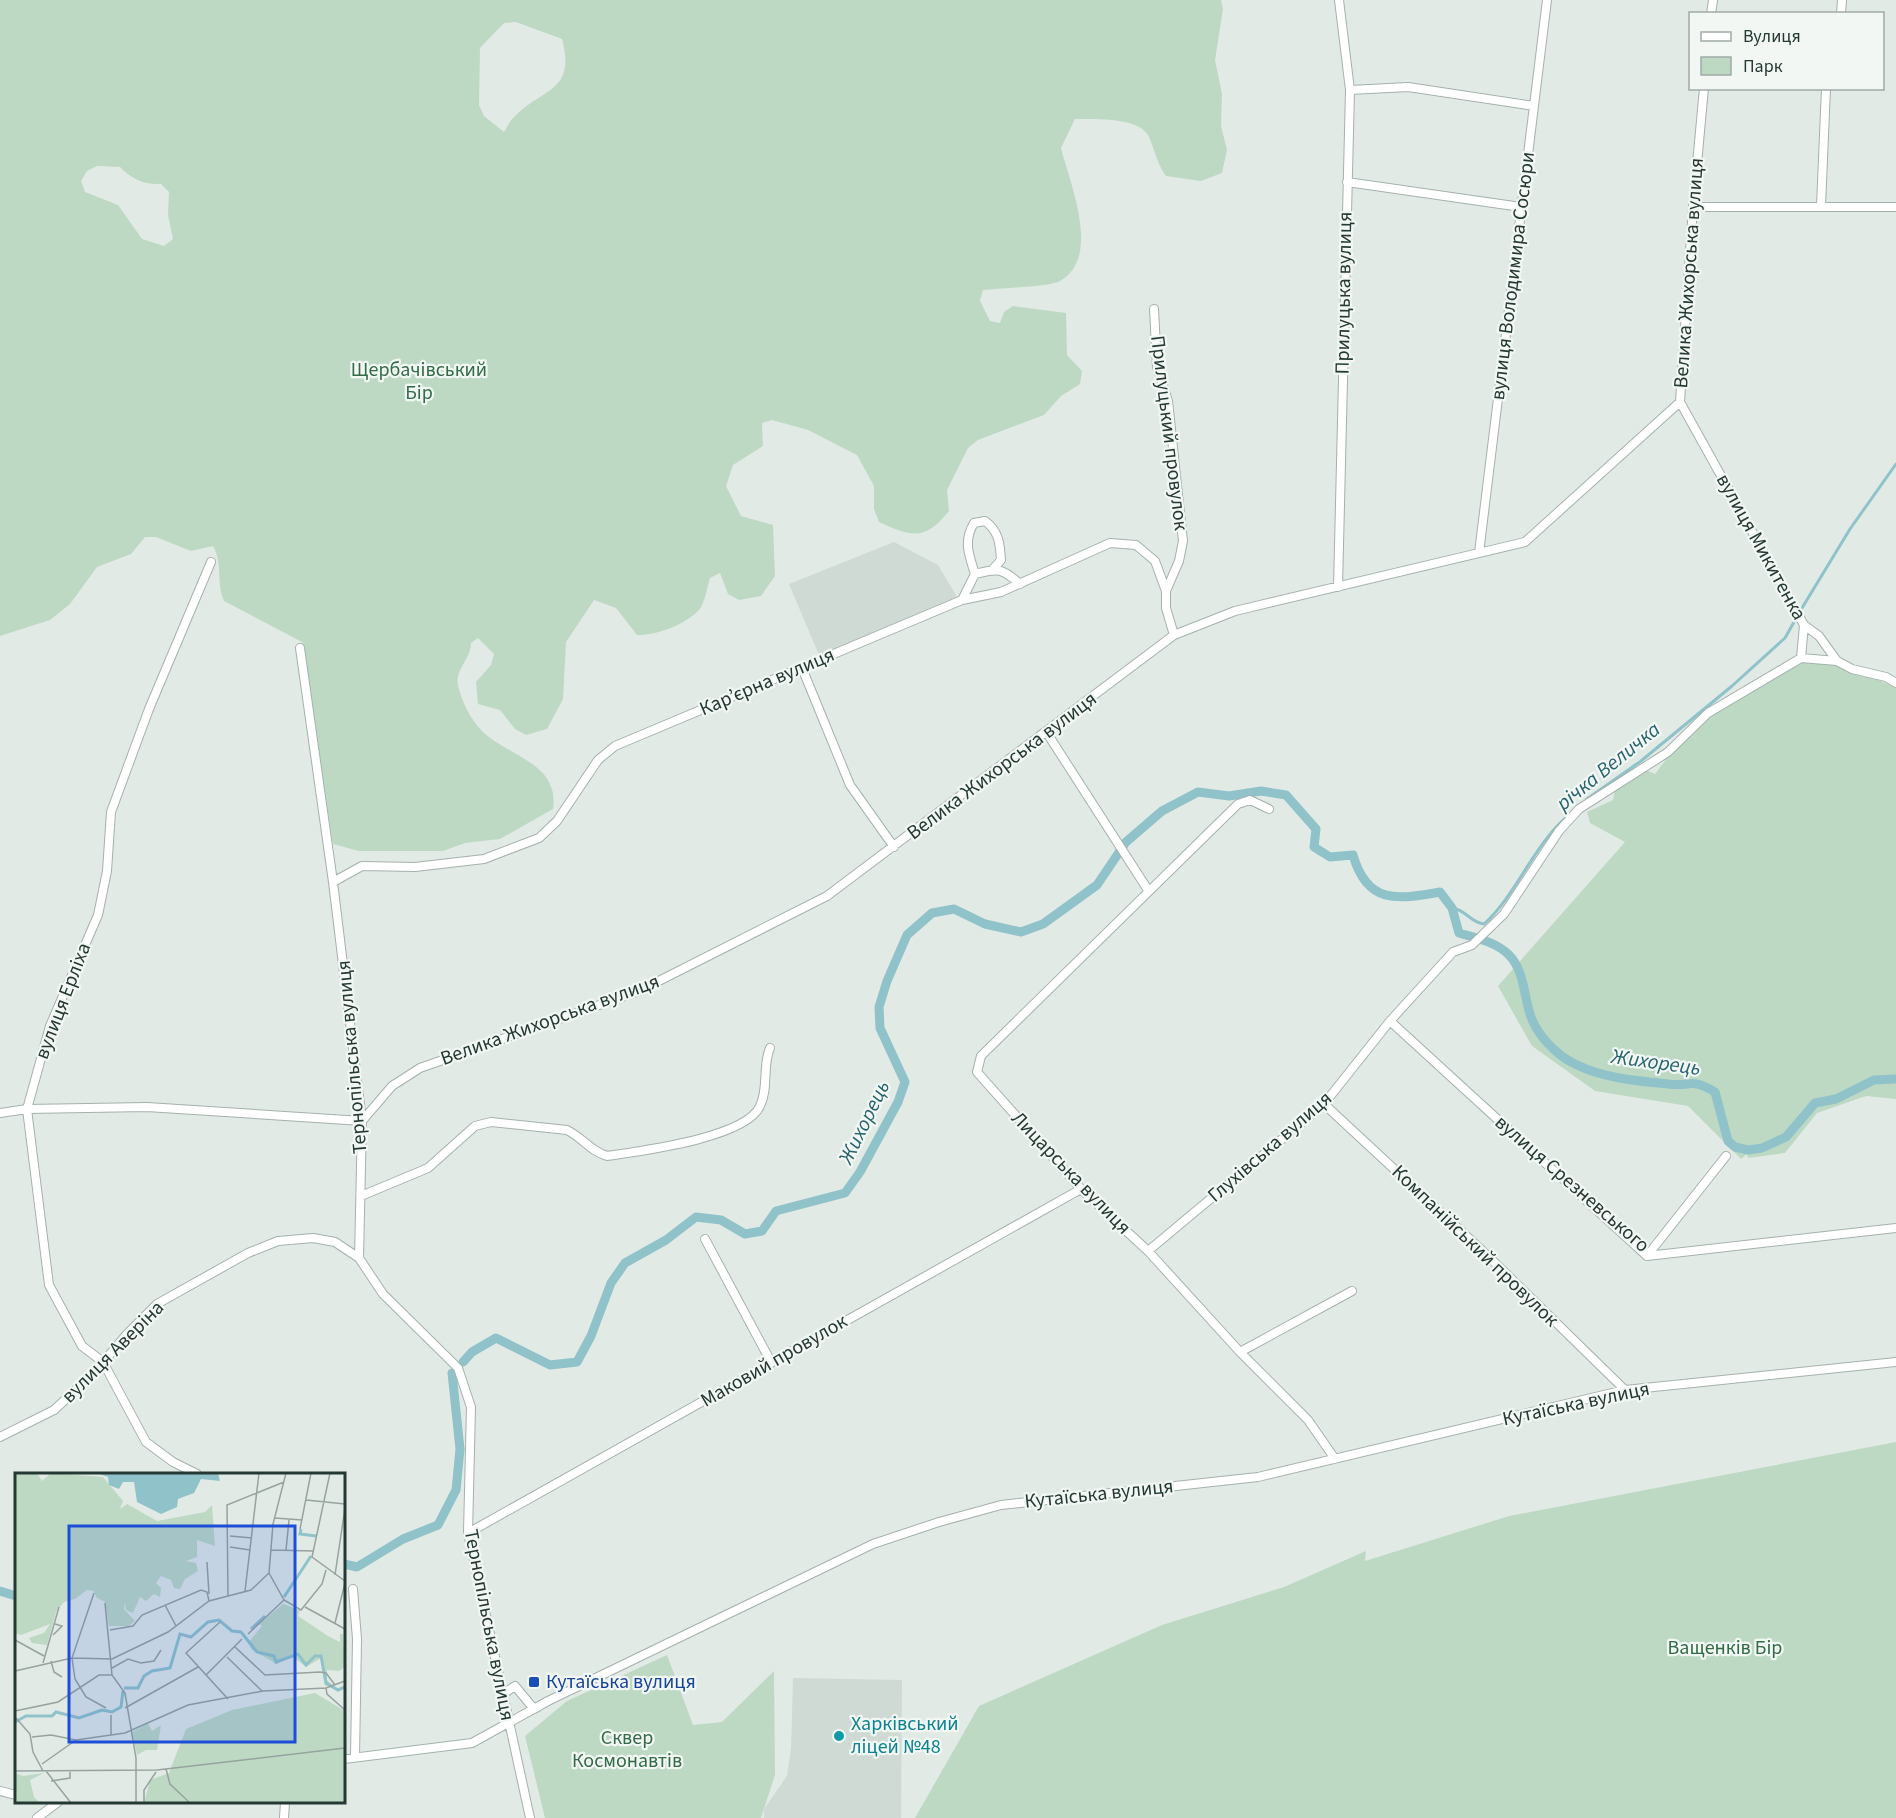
<svg xmlns="http://www.w3.org/2000/svg" width="1896" height="1818" viewBox="0 0 1896 1818" font-family="'Source Sans 3',sans-serif">
<rect width="100%" height="100%" fill="#e2eae6"/>
<path fill="#d0dad5" d="M894,542L938,565L957,597L819,655L789,584Z
M793,1678L902,1680L901,1818H764V1809L787,1776L791,1748Z"/>
<path fill="#bdd9c4" fill-rule="evenodd" d="M0,0H1221L1223,9L1215,60L1222,94L1221,126L1227,150L1222,173L1201,181L1166,176C1157,164 1155,151 1149,137C1141,117 1094,119 1075,119L1061,148C1070,184 1102,257 1060,281C1050,287 998,288 983,290L980,301L990,321L1000,323L1004,312L1013,306L1066,313L1067,355L1082,371L1080,384L1061,396L1044,415L978,440L968,448L947,490L949,511C925,541 912,537 879,522L874,509V486L857,455L808,430L772,420L762,423L763,446L733,465L726,486L741,516L773,525L775,576L761,596L739,600L728,594L720,573L710,578C707,587 705,603 699,610C684,625 658,635 637,635L616,608L594,600L566,642L563,699L547,729L526,735L515,729L500,710L478,704L476,682L491,665L494,654L478,638L471,643C471,659 455,669 458,685C461,700 470,718 481,730C506,756 560,762 553,809L500,839L465,843L443,851H359L333,844L302,642L224,601C216,583 223,563 213,546L191,551L156,537H145L131,554L97,567L70,604L50,620L0,636ZM516,22L562,39C576,92 544,87 514,117C510,121 507,127 504,132L484,116L479,105L480,48L504,23ZM97,166L120,167C131,179 145,185 161,184L169,192L168,215L173,239L164,246L142,239L118,205L85,192L81,181L87,171Z
M1796,661H1837L1896,688V1099L1866,1096L1817,1113L1785,1153L1748,1158L1747,1154L1741,1159L1688,1106L1595,1091L1532,1046L1498,986L1625,842L1590,823L1587,812L1613,800L1615,790L1646,770L1655,774L1673,750L1708,713Z
M1896,1442V1818H915L979,1706L1162,1625L1284,1587L1366,1551L1365,1561L1509,1516Z
M667,1655L693,1725L722,1722L774,1671L775,1775L761,1818H545L525,1736L567,1701Z"/>
<g fill="none" stroke-linecap="round" stroke-linejoin="round">
<path stroke="#90c2c9" stroke-width="3" d="M1802,608L1850,529L1896,464
M1587,799L1641,761L1732,686L1785,638L1794,622
M1452,908C1465,909 1471,923 1484,924C1518,893 1532,846 1569,815"/>
<path stroke="#90c2c9" stroke-width="9" d="M463,1362L472,1352L496,1338L550,1365L577,1362L591,1336L611,1283L625,1263L666,1240L696,1217L721,1220L745,1234L762,1231L776,1211L845,1193L860,1172L898,1102L905,1082L880,1028L879,1007L887,981L907,935L932,913L954,909L985,924L1021,932L1043,924L1097,885L1126,842L1162,811L1198,792L1229,796L1261,791L1286,795L1316,829L1314,847L1330,857L1353,855C1367,904 1396,900 1440,892L1452,908L1459,933C1476,938 1496,942 1509,955C1524,970 1524,996 1530,1014C1536,1034 1556,1055 1575,1064C1602,1078 1638,1081 1668,1084C1693,1087 1690,1077 1715,1092L1728,1141L1735,1147L1748,1150L1762,1148L1786,1137L1815,1103L1836,1099L1874,1080L1896,1079
M344,1564L357,1567L403,1539L438,1525L456,1490L460,1449L452,1373
M0,1591L16,1596"/>
<defs>
<path id="street" d="M1711,14L1713,0
M1841,14L1842,0
M1350,90L1408,87L1534,106
M1347,182L1521,207
M1821,206L1826,88
M1693,207H1896
M1154,309L1157,367L1168,401L1183,541L1179,561L1166,591
M1680,402L1804,625L1819,636L1837,661L1852,669L1886,677L1896,683
M1479,553L1547,0
M975,574C999,568 1002,568 1020,584
M1338,587L1350,90L1339,0
M962,600L975,574C969,555 963,541 974,523L985,521C999,531 1000,544 1001,560L993,569
M300,648L333,882L362,1121L359,1258L383,1294L458,1368L471,1407L468,1533L530,1818
M1801,658L1837,661
M802,668L850,785L894,847
M1047,733L1148,890
M1269,809L1250,800L1238,804L981,1056L977,1072L1081,1189L1148,1251L1240,1352L1308,1420L1335,1459
M333,882L362,866L415,867L484,859L539,838L557,821L598,760L615,746L962,600L1001,592L1110,543L1136,545L1155,561L1166,591V608L1174,635
M1390,1021L1647,1256L1896,1228
M1324,1104L1491,1259L1625,1390
M0,1113L27,1109L147,1107L362,1121L392,1086L420,1068L639,991L827,896L1174,635L1235,611L1525,542L1680,402L1693,207L1704,88
M361,1196L428,1168L475,1126L491,1122L567,1130C583,1138 590,1151 607,1156C640,1151 746,1138 760,1106C769,1088 762,1066 770,1048
M705,1239L771,1362
M1148,1251L1324,1104L1390,1021L1453,952L1472,945L1504,914L1559,831L1579,809L1668,752L1708,713L1801,658L1804,625
M1647,1256L1726,1156
M1240,1352L1352,1291
M0,1437L54,1410L94,1373L127,1334L157,1304L248,1253L278,1241L313,1238L335,1242L359,1258
M197,1474L173,1462L146,1442L103,1362L82,1346L49,1285L27,1109L50,1026L98,915L107,871L111,812L149,709L211,562
M468,1533L1081,1189
M353,1589L357,1639L355,1757
M503,1694L515,1686L534,1709L538,1707
M344,1759L472,1743L548,1701L873,1544L939,1522L1001,1505L1258,1477L1625,1390L1896,1362
M0,1791L16,1795
M37,1818L58,1802
M284,1818L285,1802"/>
</defs>
<use href="#street" stroke="#a5b1ad" stroke-width="10"/>
<use href="#street" stroke="#fff" stroke-width="8"/>
</g>
<rect fill="#1a4fb4" stroke="#f2f7f4" stroke-width="2" x="528" y="1676" width="12" height="12" rx="3"/>
<circle fill="#0f9aa8" stroke="#f2f7f4" stroke-width="2" cx="839" cy="1736" r="6"/>
<g text-anchor="middle" dominant-baseline="central" stroke-width="4.5" stroke-linejoin="round" paint-order="stroke">
<g font-size="20" fill="#243933" stroke="#f2f7f4">
<text transform="translate(1689 273) rotate(-86)">Велика Жихорська вулиця</text>
<text transform="translate(1513 276) rotate(-83)">вулиця Володимира Сосюри</text>
<text transform="translate(1344 293) rotate(-89)">Прилуцька вулиця</text>
<text transform="translate(1169 433) rotate(83)">Прилуцький провулок</text>
<text transform="translate(1761 547) rotate(61)">вулиця Микитенка</text>
<text transform="translate(767 682) rotate(-23)">Кар’єрна вулиця</text>
<text transform="translate(1002 766) rotate(-37)">Велика Жихорська вулиця</text>
<text transform="translate(63 1001) rotate(-69)">вулиця Ерліха</text>
<text transform="translate(550 1020) rotate(-20)">Велика Жихорська вулиця</text>
<text transform="translate(352 1057) rotate(-95)">Тернопільська вулиця</text>
<text transform="translate(1270 1147) rotate(-41)">Глухівська вулиця</text>
<text transform="translate(1071 1173) rotate(46)">Лицарська вулиця</text>
<text transform="translate(1572 1184) rotate(41)">вулиця Срезневського</text>
<text transform="translate(1475 1246) rotate(44)">Компанійський провулок</text>
<text transform="translate(113 1352) rotate(-45)">вулиця Аверіна</text>
<text transform="translate(774 1361) rotate(-30)">Маковий провулок</text>
<text transform="translate(1576 1404) rotate(-12)">Кутаїська вулиця</text>
<text transform="translate(1099 1494) rotate(-6)">Кутаїська вулиця</text>
<text transform="translate(489 1625) rotate(79)">Тернопільська вулиця</text>
</g>
<g font-size="20" fill="#336b47" stroke="#f2f7f4">
<text x="419" y="370">Щербачівський<tspan x="419" dy="23">Бір</tspan></text>
<text x="1725" y="1648">Ващенків Бір</text>
<text x="627" y="1738">Сквер<tspan x="627" dy="23">Космонавтів</tspan></text>
</g>
<g font-size="20" fill="#164399" stroke="#f2f7f4" text-anchor="start">
<text x="546" y="1682">Кутаїська вулиця</text>
</g>
<g font-size="20" fill="#0d838f" stroke="#f2f7f4" text-anchor="start">
<text x="851" y="1724">Харківський<tspan x="851" dy="23">ліцей №48</tspan></text>
</g>
<g font-size="21" font-style="italic" fill="#26646d" stroke="#f2f7f4">
<text transform="translate(1608 766) rotate(-39)">річка Величка</text>
<text transform="translate(1656 1062) rotate(8)">Жихорець</text>
<text transform="translate(864 1122) rotate(-64)">Жихорець</text>
</g>
</g>
<g transform="translate(15 1473)">
<rect width="330" height="330" fill="#e2eae6"/>
<path d="M0,0H22L27,8L36,0L88,4L108,28L105,36L112,31L142,48L190,39L197,32L200,73L182,67V84L171,88L181,90L183,98L170,106L165,116L159,115L156,107L146,103L141,110L146,115L145,124L139,121L131,128L125,124L118,140L111,137L110,129L109,136L120,148L114,153H94L90,129L81,124L79,118L72,117L60,126L49,129L41,139L32,172L17,170L14,165L29,160L35,151L6,162L0,160ZM268,131L285,137L283,143L313,163L325,169V161H328L330,194L324,198L312,197V207L317,212L310,213L306,185L291,194L277,183L262,191L237,177L233,170L247,153L244,151ZM300,220L330,238V330H177L165,322L174,330H129L135,307L154,300L171,256L217,237ZM133,250L137,258L146,252L142,277H131L122,282L117,259ZM0,300L8,303L29,300L15,307L19,324L25,330H2Z" fill="#bdd9c4"/>
<path d="M82,0H203L205,8L186,6L179,20L163,26L162,34L146,41L122,29L119,9H108L104,16L94,12L93,4Z" fill="#90c2c9"/>
<path fill="none" stroke="#90c2c9" stroke-width="3" d="M286,56L285,61L301,63M269,124L296,83M236,156L250,143M109,215H123L129,203L137,198L155,195L165,161L176,164L193,149L204,147L217,158L226,159L242,179L259,183L261,189L283,181L291,192L300,183H306L311,210L323,217L330,214M0,249L11,243H37L41,239L64,245L87,237L97,239L106,234L108,218"/>
<path fill="none" stroke="#96a39e" stroke-width="1.5" d="M315,0L297,84L330,108M291,27L330,31M260,45L287,47M285,56L296,0M215,63L237,65M215,74L235,77M256,77L299,78M271,77L274,47M192,89L194,121M254,100L269,127L286,137L307,111L311,97M320,102L330,35M230,118L244,0M79,120L57,185L60,206L71,224L91,235M213,123L212,32L269,9M90,130L97,202L110,220L121,285V330M150,132L161,153M290,134L330,156M205,149L171,180L213,226M320,150L330,110M95,157L118,153L127,142L186,117L192,119L194,128M233,161L269,127M38,162L47,153L40,151M0,167L29,183M220,174L250,202L305,199L311,200L320,212M212,184L247,218M36,188L39,199L47,204M28,190L44,134M97,195L113,186L126,190L139,188L146,177M0,198L57,185L97,186L153,159L194,128L236,117L254,100L258,51L271,0M191,202L227,166M311,215L312,221L330,237M110,235L183,194M0,238L43,229L84,202H97M96,242V262M0,244L15,261L18,279L28,298M17,264L36,262L61,267L110,260L173,232L248,218L311,215L330,208M27,291L61,267M151,296L155,311L175,330M0,298L142,297L330,275M31,298L56,330M36,308L55,305V299M129,330V317L141,299"/>
<path fill="#1d4ed8" fill-opacity="0.15" stroke="#1d4ed8" stroke-width="3" d="M54,53H280V269H54Z"/>
<rect width="330" height="330" fill="none" stroke="#243933" stroke-width="3"/>
</g>
<rect x="1689" y="12" width="195" height="78" fill="#f2f7f4" stroke="#a0aba7" stroke-width="1.5"/>
<rect x="1701" y="32" width="30" height="9" fill="#ffffff" stroke="#a0aba7" stroke-width="1.5"/>
<text x="1743" y="42" font-size="18" fill="#243933">Вулиця</text>
<rect x="1701" y="57" width="30" height="18" fill="#bdd9c4" stroke="#a0aba7" stroke-width="1.5"/>
<text x="1743" y="72" font-size="18" fill="#243933">Парк</text>
</svg>
